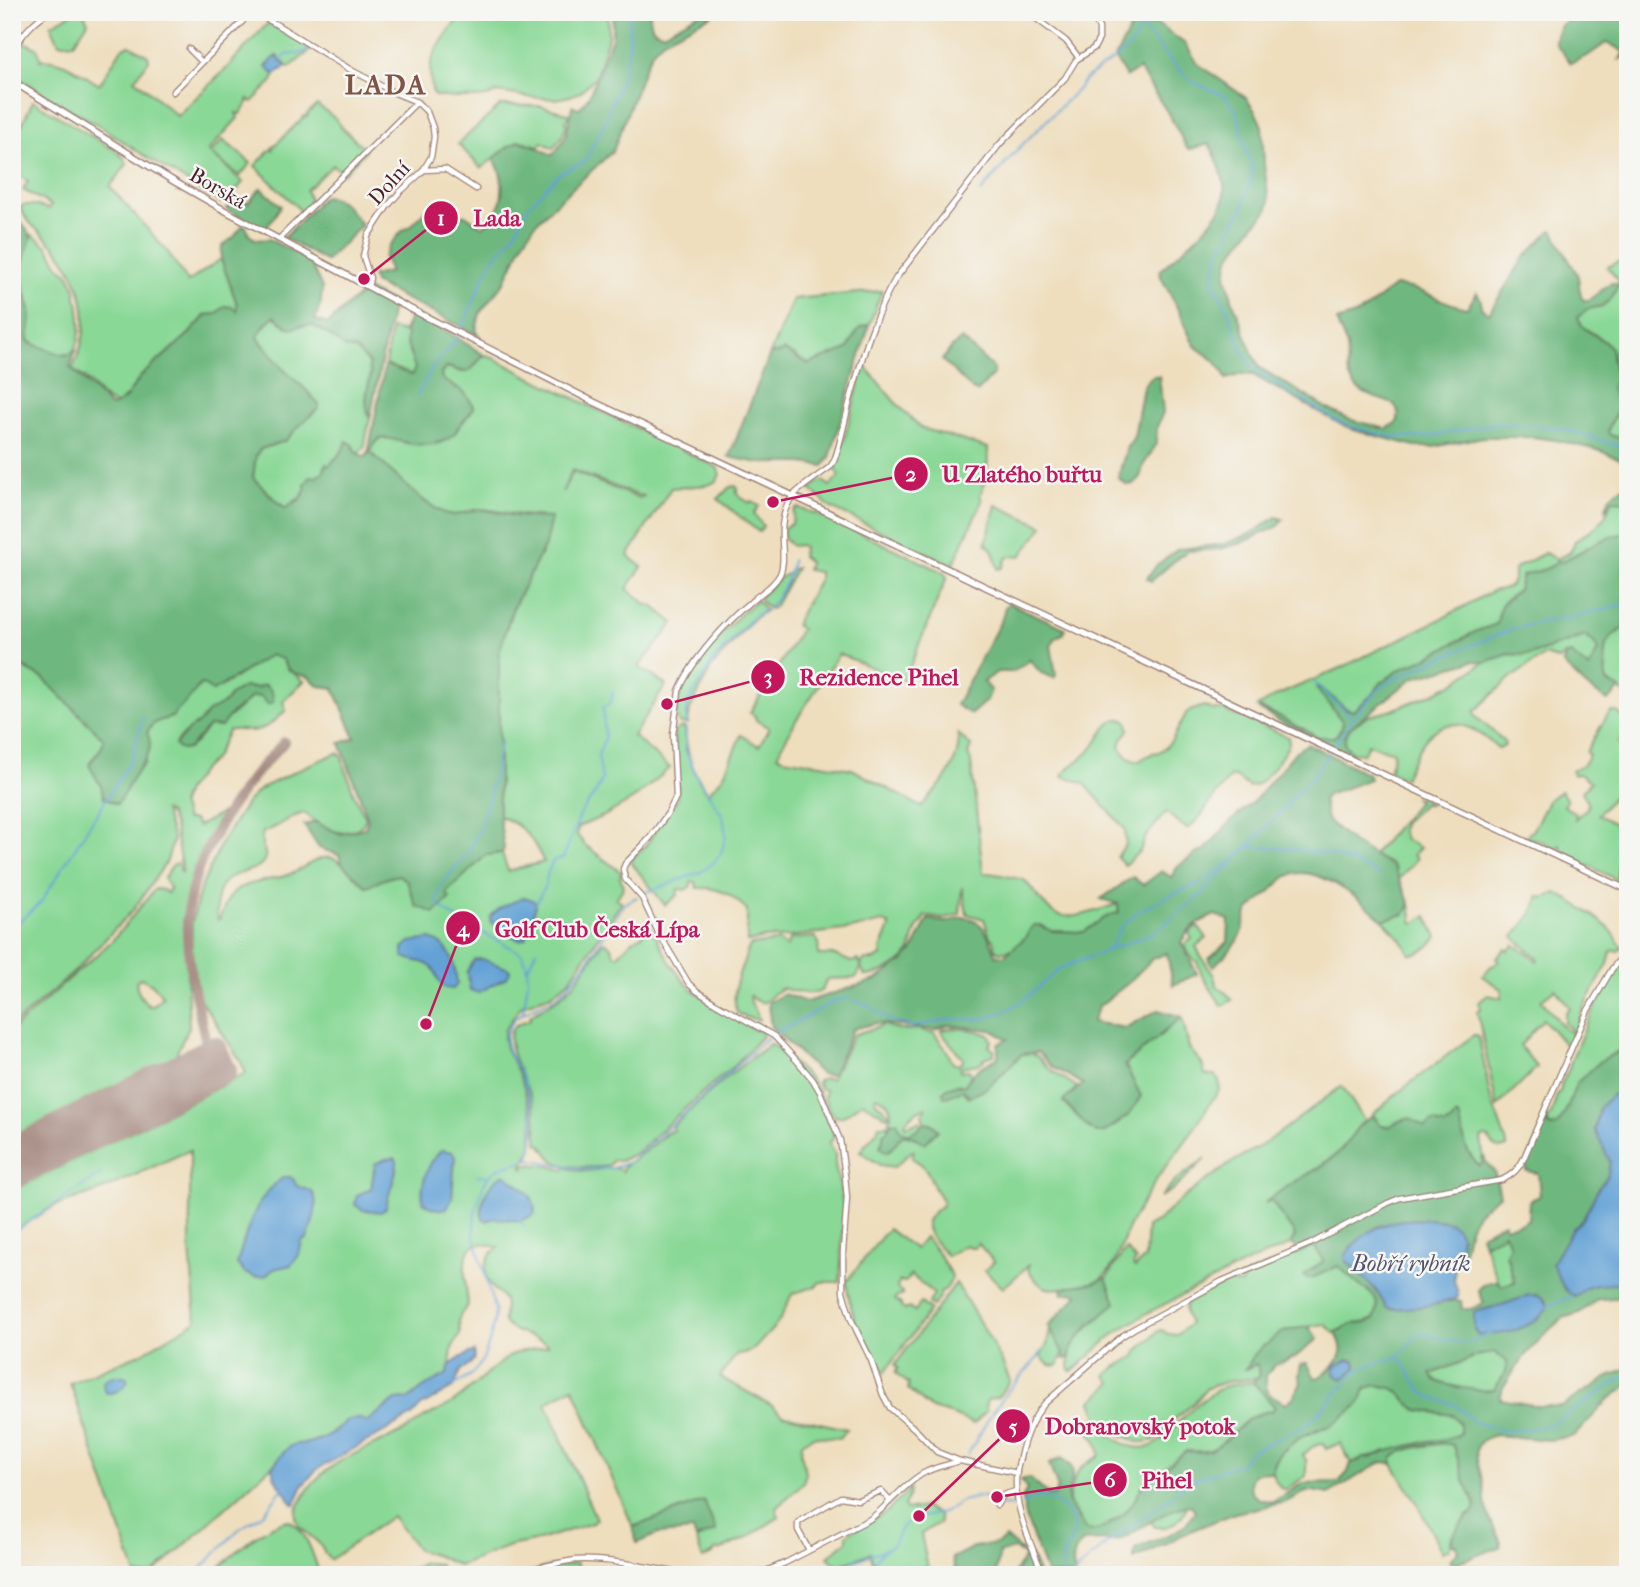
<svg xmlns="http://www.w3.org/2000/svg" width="1640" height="1587" viewBox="0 0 1640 1587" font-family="'IM FELL French Canon',serif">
<rect width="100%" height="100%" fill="#f6f6f2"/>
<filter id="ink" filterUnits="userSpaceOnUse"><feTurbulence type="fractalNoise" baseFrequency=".0143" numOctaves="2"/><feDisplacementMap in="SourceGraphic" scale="14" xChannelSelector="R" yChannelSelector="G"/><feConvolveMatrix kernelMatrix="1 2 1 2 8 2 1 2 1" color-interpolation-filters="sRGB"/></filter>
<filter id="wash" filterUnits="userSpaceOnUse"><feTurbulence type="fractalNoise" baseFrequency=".00686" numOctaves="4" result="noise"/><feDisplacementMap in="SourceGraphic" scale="28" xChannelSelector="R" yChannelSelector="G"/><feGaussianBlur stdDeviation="1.57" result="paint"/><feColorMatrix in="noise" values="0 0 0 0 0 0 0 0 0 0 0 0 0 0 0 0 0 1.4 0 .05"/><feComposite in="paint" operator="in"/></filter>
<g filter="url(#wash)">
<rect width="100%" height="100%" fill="#eedebe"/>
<path fill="#89d896" stroke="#6a7c60" stroke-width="2" fill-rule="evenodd" d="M74,12H83L88,22L74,43H59L51,25Z
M453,12H608V37L596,76L580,92L570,96L556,99L528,97L498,92L487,97L476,98H457L435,96L433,94C427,65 430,57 447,34C450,29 454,26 457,20L456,14Z
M268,23L312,49L289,68L277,56L266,67L275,75L271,83L252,102L248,99V103L240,114L236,113L238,118L208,151L243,182L227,202H220L211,197L137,151L97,124L87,119L81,114L74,112L22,80L18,82L12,78V53L21,41L37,48L41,58L40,60C59,56 82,74 98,84L101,82L122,48L130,45L148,56L149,60L135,79L177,116L223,72Z
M33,101L116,151L124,158L127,164L110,187L167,251L188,282L221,259L237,304L238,311L206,315L189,334L141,376L130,393L118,404H114L105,399L87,380L72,369C94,326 86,285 56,248C44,234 28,225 20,208L23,205H34L49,209L51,205L23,190L28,181L12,171V145Z
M317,105L336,119L342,128L365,149L364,152L343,174L333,165L306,190L311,203L302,212L255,166L270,150H273L272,148L305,116L306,117L308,116L307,114Z
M501,105L541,106L570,114L565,122L567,124L561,138L553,148L542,142L539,146L519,140L481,168L458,144Z
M223,140L251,163L240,176L210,153Z
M31,234L47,246L60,267L68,273L76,290V299L78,302C80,319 84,340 71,354C57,356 43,348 30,342L28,340C29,331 31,320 30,311C28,295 20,284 22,266C23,255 31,245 31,234Z
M1628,257V304L1625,307V320H1628V441L1610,435L1607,432C1610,423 1621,411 1617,402C1616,398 1613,394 1611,390L1612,385L1626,364L1615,369L1613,363L1611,348C1606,344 1602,339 1597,336C1588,329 1580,329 1578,317L1588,309L1602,306L1617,287L1621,283L1607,267Z
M882,291L869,325L860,328L853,338L848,349L809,364C802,362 800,358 794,355C787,351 778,353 770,354L793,299Z
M412,313L448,332L413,375L385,365L391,329L404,332Z
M273,316L288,327L312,325L329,335L346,348L356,350L361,354L369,363L371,373L366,398L368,414L370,418L364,448L358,453L346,444C342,453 336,460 329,467L326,464L324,471L317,477H314L301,497L285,508L253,478L256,456L259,450L285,441L303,422L318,408V405L305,389L283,369L258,338V335Z
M484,355L490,356L526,375L717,467L720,474L717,481L708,485L671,488L628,556L642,567L627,589L642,600L643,603L654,607L674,623L639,667L666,685L633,736L670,768L632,800L604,816L578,827L577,835L585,845L622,873L620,876C624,888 624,889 616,898L622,902L570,980L551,995L522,1005L505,1029L504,1038L506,1048L522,1081L533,1119L532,1148L522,1167L524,1169L525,1165C538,1164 551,1165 563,1170L566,1167C571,1169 577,1171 583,1171C595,1172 612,1164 622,1171L623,1167C633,1159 645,1152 655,1143C662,1138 665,1132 674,1130L672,1127C703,1097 735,1069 770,1044L774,1045L810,1079L818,1092L827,1115V1119L833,1129V1139L829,1143L835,1154V1164L844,1208L840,1282H820L816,1286L792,1294L778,1323L755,1348L746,1353L737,1354L720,1377L771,1405L783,1415L847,1429L840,1438L814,1436L802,1443L801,1454L806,1472L803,1483L776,1508L779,1517L746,1538L719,1551L718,1549L714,1551V1553L703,1559L696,1539L716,1531L704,1501L633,1527L573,1387L546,1403L596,1519L592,1523L539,1540L509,1546L459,1566L440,1557L418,1550L392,1516L330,1560C325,1556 325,1552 322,1547C315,1537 295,1529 296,1514C296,1509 299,1505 302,1500C320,1461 368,1450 402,1432C410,1428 417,1422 425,1417C433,1413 441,1410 449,1405C472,1391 489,1368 512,1355C524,1348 538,1351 548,1345C535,1335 515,1335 504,1323C503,1315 506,1307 504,1300C501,1294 496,1292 492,1287C482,1275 484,1255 499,1248C453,1230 466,1279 468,1305L461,1314L459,1320L460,1334L452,1348L450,1365L447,1374L423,1388L409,1399L396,1400L366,1422L361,1419L348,1420C339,1428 331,1435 320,1439C298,1448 295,1440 277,1461L152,1575H136L70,1383L142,1353L196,1321L190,1249V1150L100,1191L55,1206L12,1232V1191C90,1151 169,1114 246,1073L240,1060L191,985L192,923L200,890L221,843L247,802L260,789L306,766L337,753L341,755L354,795L366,818C363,826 358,829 350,831C333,836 317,824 305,813C290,815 278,828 263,832C262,835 261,839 262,843C262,848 267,852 265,858C258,881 207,860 218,920L220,918C223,911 226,900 232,894C245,880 277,881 293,873C305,868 317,855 332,858C343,861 357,878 366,886L390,877L399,875L407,881L416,906L446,893L486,855L502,853L508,871L544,862C532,838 524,825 499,816V652L512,610L545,545L540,516C519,517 502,510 482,509C472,509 464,515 455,515C433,516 387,467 370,452L376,442L382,438H387L415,444H435L456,431L474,408C467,392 456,388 442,380L440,378L441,373L448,367C473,378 469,368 484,355ZM572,470L637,495L645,496L638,498L573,472L562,492Z
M864,365L894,401L921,428L988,448L987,479L980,495L982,501L953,565L831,508L810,489L820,481H823L830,486L840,476L835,469L837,466Z
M736,486L738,489L736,491L740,497L750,503L751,501L759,506L754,514L763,526L759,532L718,499L730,487Z
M1615,500L1628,501V533L1597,542L1563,561H1557C1549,571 1534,571 1522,576L1518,590L1503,602L1499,614L1497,624L1477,631L1423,660L1404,667L1382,682L1370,697L1353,711L1347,710L1319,686L1316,688L1343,722C1343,728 1338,734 1334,737H1316L1306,730L1298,727L1279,716L1257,707L1278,695L1341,668L1445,617L1492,591L1507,588L1511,585L1514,577V570L1516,568L1545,553L1556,559L1569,553L1572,549L1575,541L1598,525L1605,516L1612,501Z
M996,505L1043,526L1021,556H1011L1006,559L1002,568L998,569L993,551L986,543Z
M796,508L802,509L833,520L943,572L947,577L904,681L839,654L795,722L777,755L783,758L852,769L921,807C940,786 962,764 958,734L971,746L968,754L971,762L983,873C997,873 1010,877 1024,880C1034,890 1042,905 1054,913C1071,923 1102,908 1118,904L1119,913C1106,917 1095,924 1084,932L1052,931L1040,925L1012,949L1000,952L996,950L994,941L990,937L984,919L967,914L962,887L960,914L943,919L925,916C923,924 919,924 916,930C913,937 913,945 909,952C902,964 878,976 865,976L861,967L858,975L855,978L827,979C826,980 823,989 822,990C815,997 791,991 782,988C766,996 769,1011 750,996C749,1006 758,1010 759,1020L745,1017L737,1013C731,995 737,978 744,961C747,955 746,950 751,945L779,941L786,947L790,939L815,937L819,943L818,955H835L851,962L859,960L861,966L864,960H874L882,956L881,949L890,927L889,924L883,922L851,929L779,938C773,935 755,940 747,942V911C735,895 718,887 698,888L697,887L696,882L692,881L690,887L685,890L680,889L677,890L678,895L665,905L630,861L646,845L677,799L678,790L674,733L677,729L683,727L685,728C686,752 692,774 708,793L723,777L741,735L759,746L769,728L756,720L755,716L750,713L801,629L796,625L797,620L819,579V572L807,570L809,562L802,556L803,547L800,545L792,546L785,540L783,530L785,527L792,523L794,511Z
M796,568L774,607L770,609L760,600V597L780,577L788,574L792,569Z
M756,600L766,610L753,619L711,668L690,709L688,724L678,723C676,713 678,694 683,685C698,656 732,622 756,600Z
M1628,626V696C1621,690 1611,687 1606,679C1606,666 1601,644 1612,635C1617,631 1623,629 1628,626Z
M1586,636L1595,644L1598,650L1589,670L1571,655H1565L1559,660L1545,655L1509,679L1474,712L1476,717L1503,740L1505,745L1503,747L1499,749C1489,741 1475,728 1461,725C1429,719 1415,755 1404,778L1389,772L1394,752L1368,744L1363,754L1352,752L1345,745V737L1350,728L1357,723L1369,716L1390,711L1434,693L1452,684L1485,662L1509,654L1530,655Z
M270,655L282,659L288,669L304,681L283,701L286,710C276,720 266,730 251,731C243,731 236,728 228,731L215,758L202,770L186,791L181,803L186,820H194L198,826L222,813L227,817L224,827L205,861L191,897L185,929L189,1027L175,1056L12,1138V1030L112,941L155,889L163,890L167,893L170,889L164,878L173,865L177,863L181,873L182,872L174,825L169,814L164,811L173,839L167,861L133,910L74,972L12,1026V661L43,678L103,738C105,747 95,755 90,762L91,768L101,786L104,798L117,804L136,773L145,763L147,733L153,723L172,717C178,708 182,706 189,699C193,694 196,688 201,684L206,686L219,688ZM245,687L256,688L261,697L253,696C241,706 224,725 209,726C201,735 195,748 182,750L176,742L189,729L199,723ZM141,978L152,984L163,996L153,1006H149C142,999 134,989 137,980Z
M1204,706L1213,710H1224L1239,717L1247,718L1288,737L1289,743L1287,748L1275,766L1260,783L1249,787L1237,778L1231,776L1208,804C1206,811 1194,825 1187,829L1167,813H1165L1145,838L1140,851L1125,865L1117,857L1126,844L1125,829L1084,783L1062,776L1063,774C1071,766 1080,759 1089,752C1098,744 1102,728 1113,721C1118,717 1123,719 1128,722L1129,730L1122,739L1120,747L1128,758L1137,762L1153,753L1159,752L1166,747L1172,740L1187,712Z
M1611,712H1617L1628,722V732L1625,733L1617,743L1628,751V783L1619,798L1613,797L1598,815L1628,831L1621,880L1619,881L1583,863L1561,849L1560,845L1555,848L1537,839L1526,838V836L1532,831L1546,806L1548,800L1561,791L1567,801L1564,806L1576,814L1575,819L1588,807L1586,799L1582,791L1591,782L1580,774L1573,775L1572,771L1582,766L1589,755L1586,752L1607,716Z
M1421,797L1430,804H1423L1404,822L1401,830L1405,839L1420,848L1413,855L1417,859L1399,879L1393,866L1373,855L1418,802L1415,798Z
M1556,893C1569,899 1605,922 1613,933C1618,938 1617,943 1622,947L1618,951L1615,950L1611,952L1608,964L1584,1007L1574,1033L1565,1023V1013L1570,1007L1555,989L1541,1000L1566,1030L1573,1034L1568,1048L1543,1019L1520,1046L1537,1067L1497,1107L1477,1011L1481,1009L1479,1002L1488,995L1501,998L1502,990L1483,976L1491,966H1493L1499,960L1497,958L1505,949L1508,951L1514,945L1528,953L1537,961L1538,958L1513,937C1522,925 1537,912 1538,896L1544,898Z
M1410,904L1413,924L1427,916L1437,937C1429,946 1422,955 1410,954L1401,939L1383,920L1405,914Z
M1197,926L1207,938L1196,946L1201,957L1213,974L1217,986L1226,993L1232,1000L1222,1006L1203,977L1197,962C1191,959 1187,951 1185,944L1192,939L1189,933Z
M648,929L653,930C663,950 675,975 693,990C701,996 714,1001 718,1011L728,1013L755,1030L763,1031V1035L731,1069L706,1089L701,1094L636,1153L620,1161L613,1160L608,1166C596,1168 566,1168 556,1162C550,1159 545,1149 541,1144H538C535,1130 537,1115 532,1100C527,1084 500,1041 514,1027C518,1023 525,1021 529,1020L531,1015L561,996L576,982L603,942C610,944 612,947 614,954L617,956L633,940L642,935Z
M1624,959L1628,963V1046C1620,1051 1607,1056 1599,1063C1589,1071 1582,1083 1574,1094C1570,1100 1562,1126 1554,1127C1552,1127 1550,1126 1548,1125L1547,1118L1551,1115L1557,1095L1561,1090V1085L1570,1067V1064C1584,1027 1600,991 1624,959Z
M1182,1017L1189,1048L1202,1064L1205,1075H1215L1219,1081L1220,1089C1207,1106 1197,1126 1184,1143C1175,1156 1163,1168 1155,1182C1146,1196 1138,1210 1130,1224C1121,1243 1118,1267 1099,1280C1093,1284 1085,1283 1078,1285C1052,1289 1044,1296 1028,1269L1030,1264L1003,1288L985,1270L994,1262L978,1243L974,1248L965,1245L947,1256C940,1247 924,1234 927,1221C929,1215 939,1208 943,1204C942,1197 938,1195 935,1189C931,1181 929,1170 921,1164C918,1162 914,1160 912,1157L914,1151H912C906,1155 901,1162 894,1167L880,1165L860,1151L877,1131L879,1125H888L889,1126L881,1144L888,1151L902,1135L905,1134L925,1142L938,1130L931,1123L924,1122L922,1114L926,1110V1107C917,1111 909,1115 905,1124L907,1126L919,1121L922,1124L918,1129L908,1134L900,1130L897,1121L890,1123L889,1120C895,1109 887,1100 876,1096L875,1101L889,1113L888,1116H885L863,1102C853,1106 842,1125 831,1113C828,1109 826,1101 824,1096L826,1093L825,1090L820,1088L817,1082L824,1078L831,1079L853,1036L856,1034L884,1025L901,1030L920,1029L927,1032L934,1033L947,1051L952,1062L957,1065L963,1061V1058L943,1035L941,1031L942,1030C954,1026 977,1030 989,1035L992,1040L989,1047L994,1050V1055L987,1057L979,1064L960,1067V1071L969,1070L971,1073C969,1078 968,1084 963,1086L957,1084L948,1097L956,1091L962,1090L969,1097L982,1091L997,1079L1022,1054L1031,1053L1037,1056L1048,1068L1077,1087L1063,1102L1089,1128L1103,1133L1129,1115L1125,1065Z
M1474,1035H1477L1479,1038L1490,1096L1507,1144V1147C1496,1152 1492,1145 1487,1137H1484L1481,1139L1483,1154L1482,1164L1479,1166C1464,1152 1462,1134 1456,1116C1451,1123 1445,1129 1437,1123L1425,1127L1416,1122L1403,1119L1389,1127L1381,1126L1373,1114L1404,1088Z
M1342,1086L1364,1120L1338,1153L1271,1200L1294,1233L1295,1236L1290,1245L1244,1264L1147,1313L1114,1334L1073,1371H1071L1069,1367L1071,1349L1081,1335L1107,1310V1277L1126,1249L1136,1260L1133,1265L1134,1267L1135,1268L1145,1258L1147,1227L1160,1220L1172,1207L1200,1185L1234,1161L1267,1142Z
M1206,1158L1174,1189L1160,1197L1175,1181Z
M888,1229L915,1249L925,1237L940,1256L952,1277C950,1283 946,1291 940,1293V1296L933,1306L929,1303L934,1294L911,1275L905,1282L900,1281L897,1287L898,1290L903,1292V1295L895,1298V1300L901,1304V1307L905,1310L909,1308L915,1311L921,1303L930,1310L884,1373C878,1356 866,1343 858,1327C851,1313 849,1298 846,1282Z
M1504,1233L1510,1244L1506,1255L1515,1282L1500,1286L1484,1244Z
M1314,1246L1324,1262L1312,1268V1278L1338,1266C1344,1271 1349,1277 1356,1282C1371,1294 1383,1298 1374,1319C1364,1324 1354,1323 1345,1327C1341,1329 1338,1331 1334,1333L1325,1324L1294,1329L1266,1345L1255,1354L1251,1363L1245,1368H1249L1257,1364L1260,1376L1258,1378C1247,1380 1236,1380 1225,1382C1218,1383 1214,1387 1207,1388L1195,1402L1176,1418L1162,1436L1154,1440L1143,1442H1138L1117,1433L1103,1423L1098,1417L1092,1401L1111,1384L1112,1383L1106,1375L1116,1367L1136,1356V1352L1159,1331L1162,1330L1168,1334L1177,1335L1190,1324C1186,1316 1182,1309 1189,1301L1230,1281L1234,1284H1241L1244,1278L1249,1273Z
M956,1283L988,1336L1002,1362L1010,1381L998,1397L987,1400L985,1407L987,1410L974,1424L953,1415L932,1409L908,1389L909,1384L895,1373L898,1368L895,1365Z
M1063,1321L1066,1349L1057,1366L1049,1365L1039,1355L1047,1345L1050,1330Z
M1495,1352L1507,1362L1506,1372L1494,1390C1485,1392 1453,1387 1444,1384C1437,1382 1434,1379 1431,1374L1477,1356Z
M1253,1382L1275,1407L1272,1411C1242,1413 1237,1436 1213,1449C1205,1453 1195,1452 1186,1451L1150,1480L1131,1507L1123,1515L1099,1530L1093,1531L1086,1530L1069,1503C1068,1495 1075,1476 1080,1469C1084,1464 1094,1459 1100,1455C1098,1443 1094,1436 1086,1427L1094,1418C1108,1437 1136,1458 1159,1442C1166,1438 1172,1429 1178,1423C1189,1411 1202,1399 1216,1391C1226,1384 1240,1384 1253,1382Z
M1376,1385L1393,1388L1418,1410L1453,1415L1460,1424V1434C1443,1442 1422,1442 1404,1447C1392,1451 1379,1455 1366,1457C1361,1458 1357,1462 1351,1463L1340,1443L1326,1449L1322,1443L1312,1447L1303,1455L1306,1460V1476L1286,1489H1282L1274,1479L1272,1473C1275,1451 1298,1437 1318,1430C1325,1427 1331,1426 1338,1421C1343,1417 1350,1412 1354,1407C1363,1395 1361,1389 1376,1385Z
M1449,1443L1454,1446L1465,1483L1474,1498L1476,1508L1474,1512L1466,1516L1461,1527L1452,1536L1449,1549L1442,1552L1416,1501L1391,1461L1393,1455C1411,1447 1430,1445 1449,1443Z
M910,1488L909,1494L904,1506L906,1510L924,1507L939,1515L940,1522L921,1534L928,1568H920V1575H863L874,1565L870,1553L838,1566L828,1557L847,1541V1534L888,1511Z
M1187,1505C1182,1521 1172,1529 1155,1527L1148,1518V1507Z
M288,1520C306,1527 314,1558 320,1575H211C232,1556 261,1526 288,1520Z
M424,1563L440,1564V1573L437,1575H397Z
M576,1563L578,1568L577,1575H523L544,1568Z"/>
<path fill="#6eb87f" stroke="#5c6c55" stroke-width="2" fill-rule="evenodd" d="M613,12H650C650,23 651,31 663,33L702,12H718L663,40L653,50L646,64L613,151L553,206L535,224L524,241L505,281L480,313L476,330L477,334L481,337L374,283L372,276L390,272L384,258L389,246L402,231L411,226L429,207L445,205L450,212L465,215L483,227C487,223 492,219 495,214C505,200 505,172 493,159L509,146L520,141L535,146L552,155C568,139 568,128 572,106L580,108L589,96L612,38Z
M1607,12H1628V56L1620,59L1625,53L1616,47L1606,43L1589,55L1571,63L1555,43C1555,34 1558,27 1566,21L1604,16Z
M1143,14L1185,44L1198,64L1246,98L1255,111L1262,126L1264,165L1269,202L1267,211L1254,225L1229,258L1226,276L1232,299L1253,355L1260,368L1328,409L1348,419L1386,429L1397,423L1399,414L1395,405C1374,395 1353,397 1348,370C1347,363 1348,355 1347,347C1345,338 1338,330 1337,321L1355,315L1366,309L1394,286C1420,286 1442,304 1467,308L1477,293L1481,300V308L1489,313L1523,259L1551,230L1554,231C1560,246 1568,259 1576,272C1581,280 1577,291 1583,300H1589L1611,283L1621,284L1617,287L1611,299L1602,306L1588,309L1578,317C1581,332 1600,335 1611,348L1613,363L1615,369L1628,363L1612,385L1611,390L1620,407L1610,424L1608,432L1610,435L1628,441V462L1598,450L1555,440L1533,437H1483L1433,447H1419L1362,432L1342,425L1253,375L1242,374L1226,379L1222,370L1214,360L1196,347L1191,339L1180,313L1161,277L1160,270C1176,256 1218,221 1223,202C1228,184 1218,159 1209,144L1191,149L1187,148L1170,116L1139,69L1126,77L1115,58L1130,29Z
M261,188L281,206L265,230L226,209L236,197L248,203Z
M324,196C344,198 350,211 362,225L326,261L284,238Z
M12,214C21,220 27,229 31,238C24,256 20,270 23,289C24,296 29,303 30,311C31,320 29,331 28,340L30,343L63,355L71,354L76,349L70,367L111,407L125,399L141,376L189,334L206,315L216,314L225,306L232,307L237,311V304L221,259L222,246L234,237L243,225L246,226C249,240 257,241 269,239L310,261L322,288L321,302L315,320L328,324L351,302L367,290L393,302L370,418C363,403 368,388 371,373L369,369V363L356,350L346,348L322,330L312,325H302L294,328L288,327L274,316C267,321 259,330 258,338L283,369L305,389L319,405L318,409L303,422L285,441L260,449L256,456L253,478L276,501L285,508C294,504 307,496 305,485L311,476L317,477L324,471L325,465L329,466L343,450L347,441L353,445L355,452L365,457L368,454L385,365L412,375L415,368L406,341L407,334L404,333L412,313L448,332L484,355C469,369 474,378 448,367L441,373L442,379L464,392L474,406C471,414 466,417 461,424C458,426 457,430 455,433C444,446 423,446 407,443C399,442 388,436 380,439C375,441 373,447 370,452L422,500L444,513L455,515L479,509L516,516L551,518L545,545L512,610L499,652V816L504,848L502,853L486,855L446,893L450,898L435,913L416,906L407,881L399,875L390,877L366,886L342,864L339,855L319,848L304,825L315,822L341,834L365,828L368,819L340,743L355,738L334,688L319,686L309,677L294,673L288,669L282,659L270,655L213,691L201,684C196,688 194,694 189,699C182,706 178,708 172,717C162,719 151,722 147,733C156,749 144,761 135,774C129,784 124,795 117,804L104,798L101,786L89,765C94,756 105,748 103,738L43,678L12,661Z
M869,325L830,457L824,466L802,463H759L729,457L770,354L781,353L784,350C790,354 803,362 809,364L848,349L853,338L860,328Z
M962,339L994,369L993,375L977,392L973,390L942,360L952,347Z
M1153,376H1159L1163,412L1157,427L1156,445L1144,464L1140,477L1133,484L1127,485L1118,478L1127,447L1134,437L1143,387L1147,381Z
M1628,485V501L1613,500L1607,508H1606C1609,494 1615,491 1628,485Z
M1276,517L1283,519L1279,526L1239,544L1220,549L1188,551L1180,556L1151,581L1147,578L1156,566L1178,549L1225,544L1252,533Z
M1628,533V626C1598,642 1605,649 1606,679L1608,683L1620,689L1608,701L1587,687L1563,664L1565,655L1571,654L1589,669L1598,650L1595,644L1585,636L1530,655L1509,654L1485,662L1473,661L1413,678L1350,728L1345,737V745L1352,752L1351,755L1285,724L1258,709L1279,716L1298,727L1306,730L1316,737H1334C1338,734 1343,728 1343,722L1317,689L1318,686L1345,708L1353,711L1370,697L1382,682L1404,667L1422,660L1477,631L1497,624L1501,605L1518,590L1522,576C1534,571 1550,571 1557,561H1563C1584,551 1604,535 1628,533Z
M1009,603L1065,628L1063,634L1056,637L1051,646L1056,675L1054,678L1041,673L1030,660L1013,672H997L984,682L991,690L987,700L971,714L956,705L1002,619L1005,607Z
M264,685C271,688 274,695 273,702L268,704L261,697L253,696L229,716L221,727L209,726L188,749L182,750L177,748L175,745L189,729L199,723L208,712L227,701L230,695L240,689L244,687L256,688Z
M1308,744L1368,774L1370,779L1327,795L1323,800L1327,820L1354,844L1393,866L1410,904L1405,914L1383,920C1363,902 1317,862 1288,876C1282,879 1276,886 1271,891C1265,896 1251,906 1247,913C1244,920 1244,931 1239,939C1233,949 1221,958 1213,967L1209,959L1228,942L1229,920L1215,915C1198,922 1190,926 1181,942L1197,974L1173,985L1167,953L1152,959L1127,984L1099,1006L1092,1022L1125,1028L1158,1010L1182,1017L1125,1065L1141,1096L1129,1115L1103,1133H1096L1089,1128L1063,1101L1083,1084L1051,1066L1038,1052L1022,1054L992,1083L982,1091L970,1096L963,1090C956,1092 949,1097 944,1097L943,1092L947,1088L957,1084L963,1086L965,1085C975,1069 982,1066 998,1058V1044L1008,1039L991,1030L948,1025L935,1030L876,1023L853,1029L832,1075L821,1074L771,1027L768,1003L784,994L806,1002L876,980L903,961L913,950L928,919C934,920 940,922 945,922C952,922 959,916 967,918C984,920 991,941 996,955L1004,956L1027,936L1030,929L1034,925H1038L1052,931L1084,932C1094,925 1107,914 1119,913L1118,904L1101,899L1133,877L1143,885L1162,871L1172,878L1177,867L1196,854L1205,850L1230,822L1256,799L1296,751Z
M1626,1046H1628V1087L1617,1091L1600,1107L1595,1130L1610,1162L1608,1175L1597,1191L1584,1218L1572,1229L1575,1296L1585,1288L1596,1285L1628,1283V1297L1598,1299L1579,1313L1563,1318L1549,1330L1527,1353L1503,1387L1500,1399L1538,1406H1562L1607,1378L1628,1368V1385L1608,1400L1574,1436L1549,1440L1496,1435C1465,1441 1479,1463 1483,1484C1485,1491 1484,1499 1486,1506C1488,1519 1495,1530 1501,1542L1500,1547L1453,1564L1449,1561L1458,1551L1456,1545L1451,1544C1454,1532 1463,1518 1474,1512L1476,1505L1465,1483L1454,1446C1442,1439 1400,1448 1392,1459L1393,1464L1385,1462L1380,1463L1328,1494L1313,1491H1306L1286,1502L1235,1513L1190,1531L1134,1559L1135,1549L1173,1533L1186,1525L1195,1511L1191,1505C1174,1507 1157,1518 1142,1527C1135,1531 1126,1539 1118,1540C1108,1542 1088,1537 1081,1544C1072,1552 1072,1565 1075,1575H1047L1027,1521L1022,1499L1027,1489L1021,1480L1029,1478L1049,1495L1054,1496L1058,1488L1049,1464L1061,1458C1083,1469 1067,1483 1068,1499C1069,1509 1081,1522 1086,1530C1100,1534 1125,1516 1132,1504C1137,1497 1140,1486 1147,1481C1159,1473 1174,1461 1186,1451C1195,1451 1205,1453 1213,1449C1237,1436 1242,1414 1272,1411L1275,1407L1253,1382L1260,1376L1257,1364H1255L1245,1370L1255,1354L1264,1345H1266L1280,1333L1294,1329L1309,1327L1318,1339L1295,1357L1275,1365L1266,1375V1388L1270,1395L1286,1403L1294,1397L1301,1383L1299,1375L1301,1364L1307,1363L1315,1378C1322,1377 1324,1374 1330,1369C1344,1356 1344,1349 1336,1332L1352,1324L1366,1323L1374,1319C1378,1310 1380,1300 1370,1292C1367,1289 1363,1289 1360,1286C1352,1280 1346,1272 1338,1266L1312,1278H1306L1304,1276L1305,1274L1324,1261L1314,1246L1299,1253L1292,1243L1295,1237L1294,1233L1271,1201L1265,1203C1287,1182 1318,1173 1340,1151C1354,1137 1354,1125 1373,1116L1381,1126L1389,1127L1397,1122L1410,1118L1425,1127L1433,1122C1445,1126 1448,1129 1456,1116H1459C1464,1135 1463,1151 1479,1166L1482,1164L1483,1154L1486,1162L1494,1171L1500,1195L1478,1212L1470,1225L1462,1258L1457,1262C1458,1252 1465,1239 1458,1230C1446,1213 1394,1219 1377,1227C1368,1233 1359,1241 1350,1247L1348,1262L1375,1289L1387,1308L1392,1309L1433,1305L1455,1300L1461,1301L1462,1309H1471L1484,1303L1478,1290C1484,1283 1489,1282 1498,1281L1501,1286L1515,1282L1506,1254L1510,1244L1504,1233L1484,1244L1481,1234L1504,1222L1505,1227L1523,1223L1528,1219L1529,1201L1540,1196L1538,1173L1526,1171V1164L1547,1118L1548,1125C1550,1126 1552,1127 1553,1127C1564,1125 1572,1091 1577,1083C1578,1081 1600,1062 1602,1060C1611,1055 1619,1053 1626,1046ZM1530,1295H1537L1545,1300L1547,1309L1528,1325L1487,1334L1474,1312L1502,1305ZM1495,1352L1507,1362L1506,1372L1494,1390C1485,1392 1441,1386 1434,1379C1433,1378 1432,1376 1431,1374L1477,1356ZM1348,1360L1355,1361L1356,1368L1343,1379L1335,1375L1334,1372ZM1376,1385C1382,1386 1389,1387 1394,1389C1403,1394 1407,1404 1418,1410L1453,1415L1460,1424V1434L1447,1439L1428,1441L1383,1452L1370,1458L1364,1457L1357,1462L1351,1463L1348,1472L1339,1482L1303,1483L1273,1502C1268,1501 1260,1500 1256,1497C1249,1492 1248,1481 1254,1475C1259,1471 1266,1472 1272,1473L1275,1461L1280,1453L1302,1436L1318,1429L1330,1426L1355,1408L1360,1403L1365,1389Z
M897,1121L900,1130L908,1134L918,1129L922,1124L931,1123L938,1130L925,1143C919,1139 909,1134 902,1135L891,1149L886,1152L880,1147L883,1140V1133L887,1131L889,1127L888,1125Z
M1107,1277V1280L1116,1303C1099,1317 1073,1335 1069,1358L1065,1359L1064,1354L1048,1326L1078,1295L1076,1293L1063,1294L1062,1289L1072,1286L1094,1283Z
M704,1501L716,1531L696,1539L693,1531L658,1534L637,1543L632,1525L633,1527Z
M1006,1538L1018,1548L1031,1556L1039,1575H1013L1025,1556L1015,1549L1000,1552L996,1572L998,1575H957L952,1558L974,1547L997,1544Z"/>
<path fill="#64a2d6" stroke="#576080" stroke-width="2" d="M276,56L286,66L275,75L266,67Z
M524,897L533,900L536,904L529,931L526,938L519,940L497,927L490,921L491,916L500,908Z
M431,939C452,946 455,964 457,984L453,989C434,988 441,974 430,966C423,960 411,962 403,956V948L410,942Z
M482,959L509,969L510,972L507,977L478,993L470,990L467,972L474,960Z
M1628,1087V1283L1596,1285L1586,1288L1575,1296C1562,1292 1558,1275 1552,1263L1572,1229L1584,1218L1597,1191L1608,1174L1610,1162L1595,1130L1600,1107L1617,1091Z
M441,1150L452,1152L455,1156L452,1199L447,1208C437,1211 431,1208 423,1202C420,1183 428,1163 441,1150Z
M395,1158L397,1161C397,1177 388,1192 386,1208L381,1212L363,1210L355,1205L357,1195L371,1189L375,1164L385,1159Z
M502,1175H506C519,1186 539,1196 534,1215L520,1221L495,1218L487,1221L483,1219C478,1203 488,1184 502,1175Z
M284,1177H290L294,1180L296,1185C300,1188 308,1189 312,1192C321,1202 311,1228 307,1239L302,1241L299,1255L291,1265L274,1269L265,1276L255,1277L245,1273L237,1264C246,1232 255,1196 284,1177Z
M1426,1219C1433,1220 1441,1220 1448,1222C1472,1230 1454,1259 1454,1276C1453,1284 1459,1289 1458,1297C1444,1305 1404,1310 1387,1308L1375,1289L1347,1262L1345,1256C1355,1239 1378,1224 1397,1221C1406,1219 1417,1220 1426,1219Z
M1530,1295C1540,1295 1544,1298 1548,1307C1539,1323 1517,1331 1499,1334C1496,1334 1492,1334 1488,1334C1484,1335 1481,1336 1477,1335L1474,1329V1312L1502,1305Z
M474,1351V1360L468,1366L460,1371L454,1387L420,1407L412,1416L316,1470L303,1485L295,1504H293L275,1478L272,1468C277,1461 283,1450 291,1446C296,1443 302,1444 308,1443C324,1440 336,1431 347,1420L361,1419L366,1422L396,1400L409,1399L423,1388L447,1374L450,1365L460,1358Z
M1348,1360L1355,1361L1356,1368L1343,1379L1335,1375L1334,1372L1335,1366Z
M112,1376H125L128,1379C125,1388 116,1394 107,1393L104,1390L103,1382Z"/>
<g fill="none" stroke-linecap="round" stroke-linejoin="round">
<path stroke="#64a2d6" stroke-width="2" d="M1125,12L1137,19L1145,31L1186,77L1191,81L1225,96L1236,110L1240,123L1243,141L1251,163L1252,177L1242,209L1220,252L1213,277L1214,283L1227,308L1243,353L1255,370L1331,418L1348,426L1371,432L1397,437H1427L1491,424L1534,425L1569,430L1628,449
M282,60L286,55L303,53L308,48
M980,193L1018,149L1078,89C1092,67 1117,63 1131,45C1136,39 1138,32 1141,24
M461,331L486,272L493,260L515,233L529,205L560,173L582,163L587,158L602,128L623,74L629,47L630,12
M418,395L432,368L459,336
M769,606C780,598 791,573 792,560
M1315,683L1353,718
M687,724V705L713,661L752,618L765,609
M501,740C493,775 488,818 470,849C463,862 432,888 438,903C443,915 506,944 521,953C533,971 526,992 523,1012
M1249,847C1294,846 1340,852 1380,875
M647,892L701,872L713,863L721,853L726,837L723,816L696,774L685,749L686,729
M536,904L545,885L548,872L553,861L563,858L581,813L596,792L602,780L598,755L605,738L603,710V708L611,702L613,692
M12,928L41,902L129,763L133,756L143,716
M605,934L624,904L637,897
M1109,948L1122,926L1139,911L1168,896L1198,884L1236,859
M528,968L536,950
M515,1018C527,1009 542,1005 555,997C573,985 592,955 604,936
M514,1020C510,1025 507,1030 506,1035C504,1050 516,1064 522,1077C533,1103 538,1131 529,1158
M773,1033L788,1027L835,1001L848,998L867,1005L890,1020L912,1027L951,1019H983L1006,1011L1025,999L1061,968L1153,933L1194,901L1269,825L1316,772L1353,718L1377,691L1390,681L1435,660L1510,630L1540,622L1576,617L1628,603
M477,1175L488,1176
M520,1221L524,1226
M12,1233L101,1174
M1547,1307L1571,1296
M1399,1358L1404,1363L1417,1385L1423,1392L1430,1397L1456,1405L1474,1422L1504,1431L1523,1430L1554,1424L1620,1379L1628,1377
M454,1385C463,1381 472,1375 478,1367C487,1356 494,1326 495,1311L474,1235L475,1211L484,1184L489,1176L499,1168L529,1159L582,1169L613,1168L628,1163L674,1123L769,1036
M968,1454L989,1418L1007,1392L1043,1352
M1022,1504C1027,1502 1033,1499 1038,1498C1057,1496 1076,1514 1073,1533C1070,1551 1057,1552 1065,1575
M871,1564L886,1548
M195,1575L238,1530L264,1513L283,1488
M829,1575L854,1561L890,1547L893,1544L902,1526L911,1519L943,1513L962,1501L982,1496L1002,1505L1015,1506
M1072,1575L1105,1545L1170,1498L1190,1481L1241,1463L1253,1450L1308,1424L1360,1368L1398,1357L1415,1338L1421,1334L1458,1342H1472L1491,1333"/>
<path stroke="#9c7e74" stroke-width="10" d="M211,1064C202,1021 188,976 187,932C185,876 219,821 252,778C262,765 274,754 284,742"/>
<path stroke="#9c7e74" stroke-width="26" d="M12,1150L214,1049L224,1071L12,1177"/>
</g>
</g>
<g filter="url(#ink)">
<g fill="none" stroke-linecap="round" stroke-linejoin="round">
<defs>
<path id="minor" d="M190,12L210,15L234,12L264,17L351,70L395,93L417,102L427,112L433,128L434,137L431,157L422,172L399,193L387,207L368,236L363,256L370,278L368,287
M1024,12L1030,14L1066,41L1079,58
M189,49L202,62
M12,50C22,36 34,19 50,12
M173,92L243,21L244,13
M424,170L445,169L476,189
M279,239L417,102
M1628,787L1625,794L1628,804
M1624,888L1628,849
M1017,1473L960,1461L937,1452L915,1429L890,1408L883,1395L871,1360L851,1319L843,1292V1252L847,1198L845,1175L840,1140L820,1092L813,1080L798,1062L774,1036L715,1003L697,991L689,984L658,932L642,898L625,879L623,869L625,864L650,838L668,813L676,797L673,734L679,691C692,659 727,622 753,600C762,592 774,586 780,574C785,563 782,549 782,537C781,524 784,507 793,496C799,488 821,474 830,467L834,461C842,440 845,418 851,397C862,358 875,312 896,278L999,145L1065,78L1076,60L1094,48L1099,39V28L1090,12
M997,1505L1003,1495L1016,1491
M809,1550L798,1530V1523L800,1521L841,1497L858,1500L881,1491L890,1501
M464,1575L479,1572L506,1575
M507,1575C531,1571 551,1563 576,1560C610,1558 656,1569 690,1575
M749,1575L766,1571L785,1563L870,1519C889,1505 902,1486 922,1474C933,1467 947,1465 960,1461
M1043,1575C1032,1545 1015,1512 1016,1480C1016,1472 1018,1465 1020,1458C1024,1437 1031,1420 1045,1403L1122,1336L1133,1329L1222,1281L1310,1244L1388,1203L1400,1198L1502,1180C1512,1175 1518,1170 1523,1160L1588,1010L1612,969L1628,949"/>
<path id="major" d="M12,81L175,182L224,210L395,301L594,402L1628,890"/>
</defs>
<use href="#minor" stroke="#9c7e74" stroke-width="7"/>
<use href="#major" stroke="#9c7e74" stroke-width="8"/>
<use href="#minor" stroke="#fff" stroke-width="4.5"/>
<use href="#major" stroke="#fff" stroke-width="5"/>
</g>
</g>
<g text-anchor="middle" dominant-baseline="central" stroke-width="5" stroke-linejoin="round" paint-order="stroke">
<g font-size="21" fill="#4a1f2b" stroke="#f6f6f2">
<text transform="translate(389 183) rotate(-48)">Dolní</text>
<text transform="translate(218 188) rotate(30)">Borská</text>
</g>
<g font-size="23" font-style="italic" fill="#54536f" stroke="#f6f6f2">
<text x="1411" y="1263">Bobří rybník</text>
</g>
<g font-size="28" font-weight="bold" letter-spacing="2" fill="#825446" stroke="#f6f6f2">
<text x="386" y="84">LADA</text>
</g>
</g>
<path fill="none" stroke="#c2185b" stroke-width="2.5" d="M364 279L441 218M773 502L911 474M667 704L768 677M426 1024L463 928M919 1516L1013 1426M997 1497L1110 1480"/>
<g fill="#c2185b" stroke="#f6f6f2" stroke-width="2.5">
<circle cx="364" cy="279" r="7"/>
<circle cx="773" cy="502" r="7"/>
<circle cx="667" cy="704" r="7"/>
<circle cx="426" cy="1024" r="7"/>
<circle cx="919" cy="1516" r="7"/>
<circle cx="997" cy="1497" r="7"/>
<circle cx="441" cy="218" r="18"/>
<circle cx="911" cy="474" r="18"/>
<circle cx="768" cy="677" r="18"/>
<circle cx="463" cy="928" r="18"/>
<circle cx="1013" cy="1426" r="18"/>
<circle cx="1110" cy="1480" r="18"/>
</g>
<g font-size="21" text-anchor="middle" font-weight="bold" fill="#fff">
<text x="441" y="225">1</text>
<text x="911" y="481">2</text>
<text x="768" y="684">3</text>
<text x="463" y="936">4</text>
<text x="1013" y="1434">5</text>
<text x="1110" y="1487">6</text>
</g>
<g font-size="23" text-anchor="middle" font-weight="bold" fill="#c2185b" stroke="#f6f6f2" stroke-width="5" stroke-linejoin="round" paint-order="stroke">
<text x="497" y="226">Lada</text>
<text x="1022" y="482">U Zlatého buřtu</text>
<text x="879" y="685">Rezidence Pihel</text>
<text x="597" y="937">Golf Club Česká Lípa</text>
<text x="1140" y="1434">Dobranovský potok</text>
<text x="1167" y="1488">Pihel</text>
</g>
<rect width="1640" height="1587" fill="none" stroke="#f6f6f2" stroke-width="42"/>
</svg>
